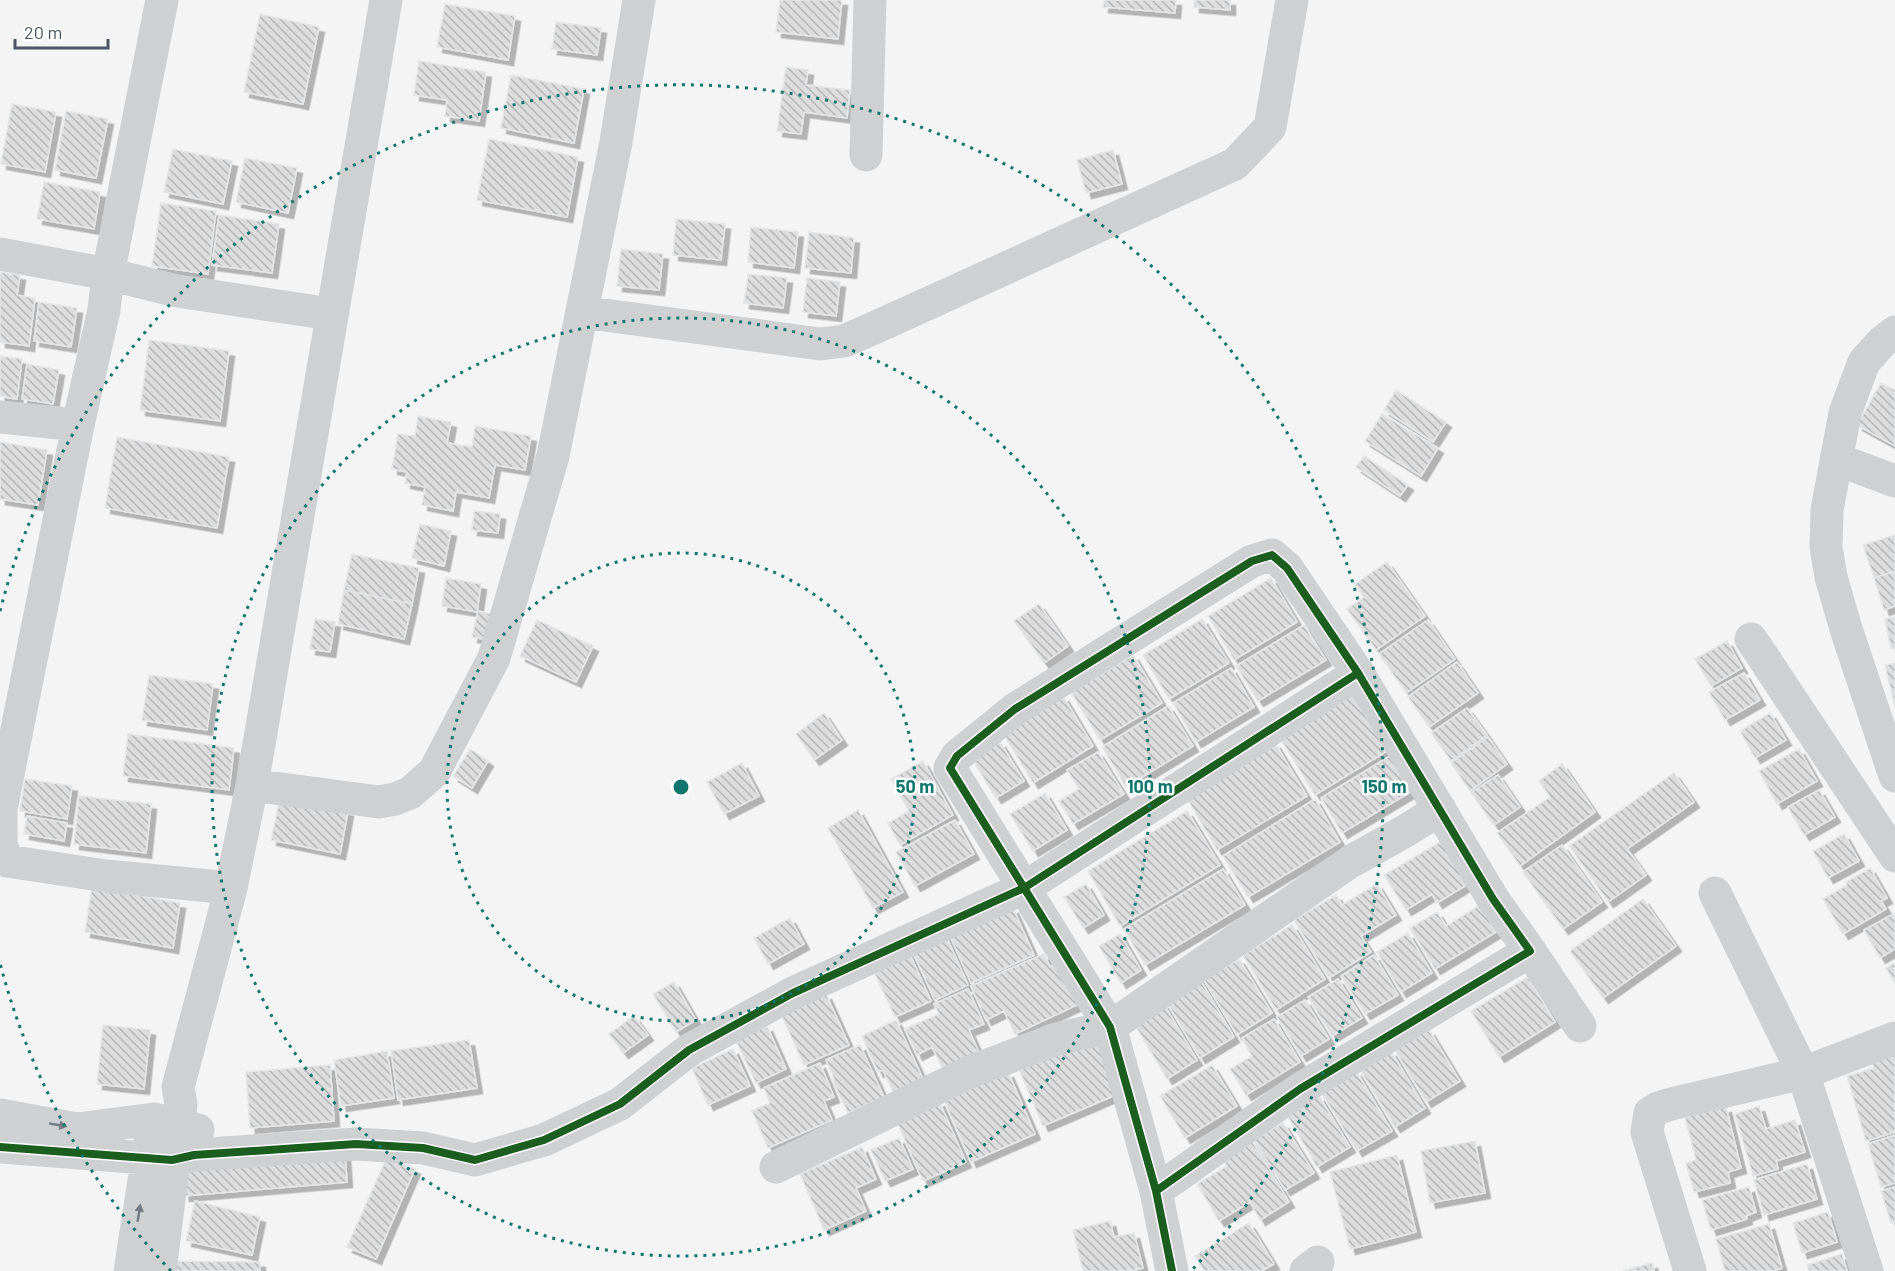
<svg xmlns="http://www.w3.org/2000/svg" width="1895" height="1271" viewBox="0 0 1895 1271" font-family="Barlow,sans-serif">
<defs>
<pattern id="building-back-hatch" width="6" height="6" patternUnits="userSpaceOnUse" patternTransform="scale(1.5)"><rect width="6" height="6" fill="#ddddde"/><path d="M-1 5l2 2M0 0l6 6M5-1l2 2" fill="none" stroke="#b5b6b7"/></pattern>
<filter id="shadow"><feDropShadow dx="5.5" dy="5.5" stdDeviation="0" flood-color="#0004"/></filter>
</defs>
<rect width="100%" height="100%" fill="#f4f4f4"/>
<path fill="url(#building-back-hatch)" stroke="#e5e6e7" stroke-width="1.5" filter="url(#shadow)" d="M780,0H842L838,39L776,32Z
M1104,0H1176L1175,13L1103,7Z
M1194,0H1230V10L1194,7Z
M445,4L515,16L508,60L437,47Z
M260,14L319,27L303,104L244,92Z
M556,22L601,28L597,55L552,49Z
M419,61L486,72L479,121L445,116L447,100L414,95Z
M786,67L808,70L806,85L850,90L847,118L804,112L801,134L777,131Z
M511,75L584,89L574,143L501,128Z
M12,104L56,112L45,172L1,164Z
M66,111L108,119L96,178L55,170Z
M489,139L578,157L567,217L477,200Z
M173,149L232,161L223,204L164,192Z
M1113,150L1122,184L1086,193L1077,160Z
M245,158L297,168L288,213L236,202Z
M44,182L100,192L94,229L37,219Z
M161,203L216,211L208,274L152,266Z
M219,215L279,224L272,273L212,265Z
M676,219L725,224L721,260L673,255Z
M751,227L798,232L794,268L748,262Z
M809,232L854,238L851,273L805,268Z
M621,249L663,254L659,290L617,286Z
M0,272L20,275L17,295L35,298L29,346L0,342Z
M748,274L787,278L783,308L744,303Z
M807,278L840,282L836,316L803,312Z
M39,302L77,308L71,347L34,341Z
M149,340L229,351L220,421L140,410Z
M0,356L22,359L17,399L0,396Z
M27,364L59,370L53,404L22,399Z
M1881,383L1895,390V446L1857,425Z
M1396,390L1446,422L1433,442L1384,410Z
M1382,414L1438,448L1421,476L1365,441Z
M418,416L451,422L447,443L472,447L475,426L531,436L525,470L495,465L489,498L456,492L453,511L422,505L425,487L405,483L407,472L392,469L398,434L415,436Z
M117,437L229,457L217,528L105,508Z
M0,442L47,450L38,505L0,499Z
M1364,456L1408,485L1400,496L1356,467Z
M474,511L500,514L498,533L472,530Z
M420,524L451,531L444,566L412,558Z
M1895,535V571L1874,578L1863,545Z
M352,554L419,568L412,604L344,590Z
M1387,562L1425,616L1376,650L1347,609L1364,597L1355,584Z
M1895,571V606L1884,610L1874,578Z
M446,578L481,584L477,612L442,606Z
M1271,578L1297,622L1234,660L1208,616Z
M344,590L412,604L404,639L338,624Z
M1039,604L1068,646L1044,663L1014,621Z
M478,611L499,616L493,641L472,637Z
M1895,617V649H1891L1885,619Z
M315,619L335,622L330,652L310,649Z
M1202,619L1229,663L1169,699L1143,655Z
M537,620L593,646L576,682L520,656Z
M1428,620L1455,659L1406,693L1379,654Z
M1304,625L1326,660L1258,701L1236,666Z
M1727,641L1742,668L1711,686L1695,659Z
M1133,655L1162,703L1100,740L1071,692Z
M1457,662L1478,693L1429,727L1408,697Z
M1895,663V707L1885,665Z
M1231,668L1254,707L1196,742L1173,703Z
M1744,673L1760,700L1725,720L1709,692Z
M149,675L213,684L207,730L142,720Z
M1351,691L1387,751L1315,795L1278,735Z
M1063,696L1093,746L1033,783L1003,733Z
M1168,706L1193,746L1126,787L1102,747Z
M1467,708L1487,735L1451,761L1431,733Z
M824,713L842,740L814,760L796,734Z
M1770,713L1786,740L1755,758L1740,731Z
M128,734L234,748L229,790L123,776Z
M1488,737L1507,764L1470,791L1451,763Z
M1000,742L1024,781L996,798L972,759Z
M1275,743L1307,796L1217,850L1186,797Z
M470,749L488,761L472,788L453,776Z
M1799,749L1817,781L1777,804L1759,771Z
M1098,752L1124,794L1073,824L1059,801L1079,789L1067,770Z
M1390,756L1412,791L1342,833L1321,798Z
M923,761L953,815L900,845L888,823L909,811L891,779Z
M742,763L759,796L724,814L707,782Z
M1562,764L1595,812L1520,866L1497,833L1550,797L1539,781Z
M1674,773L1694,802L1627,849L1646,875L1608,902L1569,846Z
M1498,775L1520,807L1494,825L1471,793Z
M25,779L72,786L67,819L20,811Z
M1819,790L1835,817L1804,835L1788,807Z
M1045,793L1067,830L1033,851L1010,814Z
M79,796L151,804L146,853L74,844Z
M280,798L348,811L340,854L271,840Z
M1315,799L1340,842L1248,897L1223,856Z
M858,810L903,892L873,908L828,828Z
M1187,811L1220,865L1120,926L1088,871Z
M27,816L67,823L64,841L24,834Z
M955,820L974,854L915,886L896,852Z
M1844,834L1859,861L1828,878L1813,851Z
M1447,838L1473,881L1437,903L1432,894L1406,910L1384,875Z
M1562,845L1602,902L1563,929L1523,872Z
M1870,868L1887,898L1881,901L1886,909L1843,934L1823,899L1847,885L1846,882Z
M1223,869L1245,905L1145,965L1124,929Z
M1086,884L1104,915L1083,928L1064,897Z
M1377,884L1396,915L1361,936L1371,952L1329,978L1294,920L1336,895L1342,905Z
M92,887L180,903L173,948L85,932Z
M1643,899L1676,946L1603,998L1570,951Z
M1480,905L1496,932L1435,969L1410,928L1437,912L1446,926Z
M1013,908L1034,955L971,983L950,936Z
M1895,913V949L1880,958L1864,930Z
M790,918L804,944L768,964L754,938Z
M1292,925L1325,979L1276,1010L1243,955Z
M942,927L968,985L935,1000L908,942Z
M1408,933L1432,973L1401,992L1377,952Z
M1120,934L1141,970L1121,983L1099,946Z
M907,948L931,1001L895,1017L871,965Z
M1044,954L1050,967L1060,962L1079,1004L1015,1034L1004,1011L986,1020L971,986Z
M1374,955L1398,995L1365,1014L1341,976Z
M1239,959L1272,1013L1237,1035L1204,980Z
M1895,963V983L1886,968Z
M1198,976L1234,1037L1200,1058L1164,998Z
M1528,977L1555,1022L1499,1057L1471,1011Z
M1338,979L1362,1018L1332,1036L1308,997Z
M674,982L696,1020L676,1032L653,994Z
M968,989L984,1024L969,1030L981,1057L945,1073L932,1047L917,1055L905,1029L939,1014L934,1004Z
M826,994L849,1045L804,1065L781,1014Z
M1305,1000L1329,1039L1301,1056L1277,1017Z
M1163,1003L1197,1060L1167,1079L1133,1022Z
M634,1016L648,1035L623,1053L609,1034Z
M1274,1019L1300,1062L1246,1095L1230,1069L1252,1056L1242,1038Z
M896,1020L923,1079L893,1092L883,1070L878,1072L862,1036Z
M103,1025L150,1030L144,1089L97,1084Z
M767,1026L786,1069L756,1083L736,1041Z
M1101,1030L1127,1090L1043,1126L1018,1067Z
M1429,1030L1460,1081L1426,1102L1395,1050Z
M469,1040L477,1088L398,1100L391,1051Z
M860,1045L884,1097L848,1113L832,1079H834L826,1060Z
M733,1049L750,1086L708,1105L692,1068Z
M1895,1050V1132L1866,1141L1847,1076L1874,1068L1870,1057Z
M387,1051L394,1098L341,1106L334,1060Z
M1391,1051L1425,1108L1395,1127L1360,1070Z
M820,1063L834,1097L824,1101L832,1120L768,1148L752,1111L770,1103L764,1088Z
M330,1065L334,1121L250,1128L246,1072Z
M1212,1065L1237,1106L1185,1138L1160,1096Z
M1356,1071L1392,1131L1357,1151L1321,1092Z
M1008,1072L1035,1134L971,1162L944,1100Z
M1319,1096L1350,1147L1317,1167L1287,1115Z
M939,1101L966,1162L923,1181L896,1120Z
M1759,1106L1766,1129L1795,1120L1805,1152L1776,1161L1778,1169L1753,1176L1735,1114Z
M1726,1107L1741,1168L1728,1172L1730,1183L1694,1192L1686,1163L1696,1160L1685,1117Z
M1283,1123L1314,1173L1285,1190L1254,1140Z
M1895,1135V1183L1881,1187L1868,1144Z
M899,1138L913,1169L885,1181L871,1150Z
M1251,1139L1289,1202L1260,1220L1250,1202L1219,1221L1197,1184L1227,1166L1222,1157Z
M1475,1141L1485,1193L1430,1203L1421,1151Z
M862,1147L876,1179L856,1188L866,1211L824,1230L800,1174Z
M345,1154L347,1182L184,1196L182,1168Z
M1397,1155L1416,1232L1350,1249L1330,1172Z
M387,1157L415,1169L376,1259L347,1247Z
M1807,1164L1817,1199L1764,1215L1754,1180Z
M1749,1187L1756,1212L1746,1216L1747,1219L1711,1230L1702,1200Z
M1895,1187V1222L1891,1223L1881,1191Z
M195,1201L260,1217L252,1255L186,1241Z
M1828,1212L1837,1242L1802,1253L1793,1223Z
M1110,1221L1114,1237L1134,1233L1143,1268L1131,1271H1083L1073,1230Z
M1249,1223L1274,1264L1261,1271H1204L1195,1256Z
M1769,1224L1782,1268L1773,1271H1725L1716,1239Z
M1842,1254L1847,1271H1809L1807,1265Z
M165,1261L260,1262V1271H165Z
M1652,1263L1654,1271H1622Z"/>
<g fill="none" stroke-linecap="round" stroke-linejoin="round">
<path stroke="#ced0d2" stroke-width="33" d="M866,155L870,0
M0,254L108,274L162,0
M582,312L820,344L844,341L874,328L1235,164L1270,127L1292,0
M1895,332L1882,342L1864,362L1845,413L1827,510L1826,547L1831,577L1846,629L1895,776
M0,417L78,425
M1836,459L1895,481
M1751,639L1895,856
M252,785L379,802L395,799L410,793L434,772L494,658L553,456L616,142L639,0
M231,888L106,876L7,861L1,844V809L78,425L104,310L108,274L177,291L331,314
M1715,893L1803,1073L1867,1271
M1530,951L1580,1026
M0,1115L77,1129L154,1119L198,1130
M0,1147L172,1160L194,1155L356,1144L423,1148L475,1160L544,1140L620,1104L689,1050L793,993L1024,888L1358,673
M776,1167L970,1072L1056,1039L1110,1027L1350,862L1407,830L1440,809
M1156,1191L1300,1089L1530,951L1493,899L1358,673L1287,568L1272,555L1252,561L1015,709L957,756L950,768L1110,1027L1156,1191L1172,1271
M130,1271L151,1136
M160,1271L181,1104L178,1087L231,888L252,785L386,0
M1306,1271L1318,1262
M1690,1271L1647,1132L1650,1113L1658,1108L1671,1104L1803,1073L1895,1038"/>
<defs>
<path id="cycleway" d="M0,1147L172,1160L194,1155L356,1144L423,1148L475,1160L544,1140L620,1104L689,1050L793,993L1024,888L1358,673
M1156,1191L1300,1089L1530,951L1493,899L1358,673L1287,568L1272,555L1252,561L1015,709L957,756L950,768L1110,1027L1156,1191L1172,1271"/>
</defs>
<use href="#cycleway" stroke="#fff" stroke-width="11"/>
<use href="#cycleway" stroke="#1b5e20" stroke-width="8"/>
</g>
<defs><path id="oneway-solid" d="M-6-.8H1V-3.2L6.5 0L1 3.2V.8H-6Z" transform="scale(1.5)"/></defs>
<g fill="#727b83">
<use href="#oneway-solid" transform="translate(58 1125) rotate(10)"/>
<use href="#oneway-solid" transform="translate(139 1213) rotate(-81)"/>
</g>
<g fill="none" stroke="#0f766e" stroke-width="3" stroke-dasharray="3 6">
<circle cx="681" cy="787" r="234"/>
<circle cx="681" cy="787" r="469"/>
<path d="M171 1271A703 703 0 0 1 0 963M0 611A703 703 0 1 1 1191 1271"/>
</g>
<circle cx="681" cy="787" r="9" fill="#0f766e" stroke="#fff" stroke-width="3"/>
<g font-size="18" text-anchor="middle" font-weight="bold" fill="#0f766e" stroke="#fff" stroke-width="5" stroke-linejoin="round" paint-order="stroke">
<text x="915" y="793">50 m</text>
<text x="1150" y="793">100 m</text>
<text x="1384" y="793">150 m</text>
</g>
<path d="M15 39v9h93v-9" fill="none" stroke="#4a5661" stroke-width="3"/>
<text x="24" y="39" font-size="18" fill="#4a5661" stroke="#ffffff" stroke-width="4.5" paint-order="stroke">20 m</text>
</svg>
